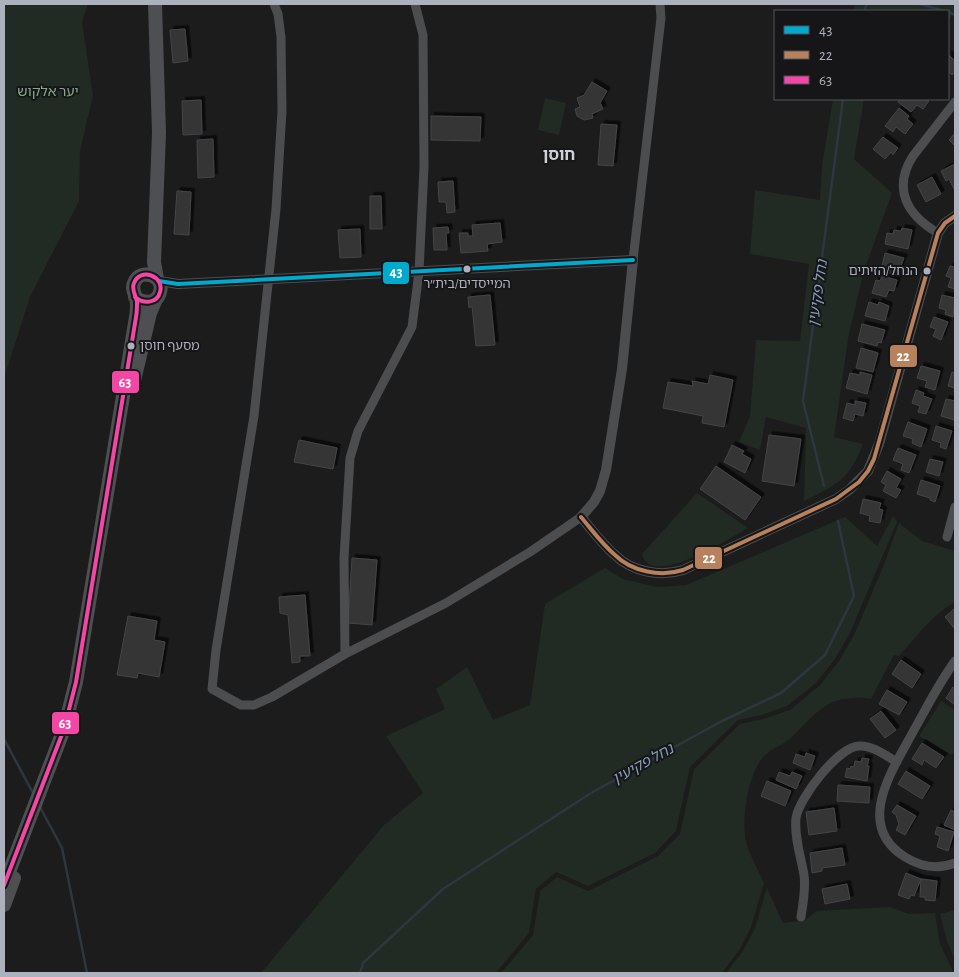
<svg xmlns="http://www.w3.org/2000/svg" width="959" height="977" viewBox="0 0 959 977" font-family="'Alegreya Sans','Noto Sans Hebrew',sans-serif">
<defs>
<filter id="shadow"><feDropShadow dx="3.5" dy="-3.5" stdDeviation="0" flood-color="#0009"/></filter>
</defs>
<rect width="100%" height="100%" fill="#1c1c1c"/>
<path fill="#212a23" d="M4,4H88L82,22L93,96L80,151L79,201L30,297L4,378Z
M855,4H955V10L948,21V11H853Z
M545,98L566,103L559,135L538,130Z
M833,99H864L854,159L892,193L863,274L848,339L834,437L863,444C849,480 838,484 804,501L806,428L766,417L760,450L739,442L750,416L756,340L800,341L809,264L750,254L755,190L820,200L822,166Z
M697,493L748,528C732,537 650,590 642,554Z
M893,516L897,522L850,633L835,659L817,682L787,706L762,715L738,720L690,767L676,831L655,853L588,886L556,872L536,889L529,933L496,973H261L384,825L423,793L386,736L445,709L436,689L467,667L493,720L530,705L545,604L605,568L623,579L657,587L686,585L845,517L877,546Z
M899,523L922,541L955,551V602C933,614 916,637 899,656L894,655L871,699C833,693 819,709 795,734C786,744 772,748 764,756C748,773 740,823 747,845C751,858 759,871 764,883L751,927L740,949L722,973H501L533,935L540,891L557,877L588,891L658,856L680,834L694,769L740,724L763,719L790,710L820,685L839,661L854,635L883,567Z
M941,701L955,710V750L952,755L919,736Z
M767,888L783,923L805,920L817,911L890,907L909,914L935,913L940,944L954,973H726L743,951L755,928Z
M955,910V960L947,942L940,914Z"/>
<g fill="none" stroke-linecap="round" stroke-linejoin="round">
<path stroke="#2e363f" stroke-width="2.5" d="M919,4L945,11
M864,11L867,4
M948,12L955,15
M824,486L803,401L843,99
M4,739L34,795
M40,807L62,848L87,973
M360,973L363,963L443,889L591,793L720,722L781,693L825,655L854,596L838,521"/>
</g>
<path fill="#343434" stroke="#444548" filter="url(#shadow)" d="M185,29L188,61L173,63L170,30Z
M948,54L955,61V72L952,75L948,71Z
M592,82L607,91L600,103L603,109L592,114L593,118L584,120L577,116L575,109L580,107L577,98L584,95Z
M900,99H926L929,101L923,109L917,105L911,112L898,102Z
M201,100L202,134L183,135L182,101Z
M899,108L909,116L907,119L913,124L905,134L896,127L893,132L885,126Z
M431,116L481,117L480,141L431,140Z
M601,124L617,125L613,166L598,165Z
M955,133V146L949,140Z
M883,137L898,148L893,155L891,152L885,159L873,149Z
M213,139L214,177L198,178L197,140Z
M955,164V188L954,189L949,179L946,181L941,171Z
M932,177L941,194L926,202L917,185Z
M453,181L455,212L447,213L446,202H439L438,182Z
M177,191L191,192L189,235L174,234Z
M370,196H381L382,229H370Z
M500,223L502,242L487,244L488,251L461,253L459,233H468V236H473L472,225Z
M448,227L449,233H446L447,250H434L433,228Z
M902,228L912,230L908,249L885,244L887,233L893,234L894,230L901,231Z
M360,229L361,257L340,258L338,230Z
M885,253L904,258L897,275L881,271Z
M950,266L955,267V289L948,287L951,278L946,276Z
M882,276L897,280L894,291L889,290L886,297L872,293L876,280L880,281Z
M490,295L495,345L476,346L472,306L469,308L468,297Z
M942,295L955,298L953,317L945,314L946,310L939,308Z
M869,302L878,305L879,302L889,306L885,321L865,316Z
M934,317L948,322L941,340L933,336L936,329L930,327Z
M862,324L885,330L881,343L878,342L877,346L858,341Z
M861,348L878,353L873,372L856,368Z
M921,366L940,371L935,390L925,387L927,381L917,378Z
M860,372L872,375L867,394L846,388L850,373L860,375Z
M952,372L955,373V392H954L955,388L948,386Z
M710,375L733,380L724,427L702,423L703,416L663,408L668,382L693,386L692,381L708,384Z
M916,390L924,393L923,396L932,399L926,414L918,412L920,406L912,403Z
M946,399L955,401V420L941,416Z
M855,401L866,403L863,416L855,414L853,421L843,418L847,403L855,405Z
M908,422L927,429L921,447L912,443L913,439L903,436Z
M936,426L952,431L946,449L940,447L941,443L932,440Z
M769,435L801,439L794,486L762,481Z
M299,440L337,448L333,469L294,462Z
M732,445L744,451L742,454L751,459L745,473L724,462Z
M898,448L916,455L909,473L901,470L903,464L893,460Z
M930,459L943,462L939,476L926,472Z
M716,466L761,497L745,520L700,489Z
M887,471L901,479L896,488L901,490L896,498L883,491L886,485L881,482Z
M921,480L940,486L935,502L930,500V498L917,494Z
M863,499L881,503L879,509L883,510L880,523L869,521L870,516L860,513Z
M352,558L377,560L372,625L348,623Z
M305,595L310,656H300V662L292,663L288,615L280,613L279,597Z
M955,608V627L954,628L945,617Z
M128,616L157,621L154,640L165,642L159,677L138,673L137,678L117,675Z
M901,660L921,674L912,688L892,674Z
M953,687L955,689V705L946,698Z
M887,690L907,702L899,715L879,704Z
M881,711L896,730L885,738L870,719Z
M922,743L944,757L936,768L924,760L922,765L912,759Z
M806,753L815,756L810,770L793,763L796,754L805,757Z
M862,758L869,759L867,766H869L867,781L845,777L847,768L850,769L851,766L854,767L855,761L861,762Z
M906,771L930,786L922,799L898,784Z
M779,772L790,776L792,772L802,776L796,789L776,780Z
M767,781L791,791L785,806L761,796Z
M838,785L870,787L869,803L837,801Z
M897,805L916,816L905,835L896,830L899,824L896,815L892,812Z
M834,808L837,831L809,835L806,812Z
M951,810L955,812V830L944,825Z
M937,827L954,832L948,851L937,847L940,836L935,834Z
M842,848L845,865L822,868V871L812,873L810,853Z
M906,873L921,879L914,896L911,895L909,899L898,895Z
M921,879L937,881L935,901L925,900V897H920Z
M847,884L850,899L825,904L822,889Z"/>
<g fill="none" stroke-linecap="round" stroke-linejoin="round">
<path stroke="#4b4d4f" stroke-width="9" d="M274,4L278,14L281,37L282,111L276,209L254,416L216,650L212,689L241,705H254L272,697L345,654L446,603L530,552L581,517
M938,233C907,215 892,189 913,156L955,102
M633,260L661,18L660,4
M947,537L955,507
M345,654L344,558L350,458L358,431L412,327L419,272L424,167L423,35L415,4
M955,661C939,683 927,707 914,730C894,768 853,825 905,857C921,867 937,870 955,863
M801,917C803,903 806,889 804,875C801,857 794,837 796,818C799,798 838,747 859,746C872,745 885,755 897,762"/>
<path stroke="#4b4d4f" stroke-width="10" d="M159,281L178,284L633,260L622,369L606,470L600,491L594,502L581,517C592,530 602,544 615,555C632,572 661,577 683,570L836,499L849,490L868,471L879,444L938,233L945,223L955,216"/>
<path stroke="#4e4f52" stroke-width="14" d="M155,4L159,133L154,262L157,279
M133,385L150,313L156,299
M4,885L64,729L76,682L136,317C137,312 137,307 137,302C136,295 131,290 134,283C140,267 165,276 160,292C157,304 143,304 135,297
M4,905L14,878"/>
<defs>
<path id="bus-1" d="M159,281L178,284L633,260"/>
<path id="bus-2" d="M581,517C592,530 602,544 615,555C632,572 661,577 683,570L836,499L859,482L868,471L874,459L938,233L945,223L955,216"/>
<path id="bus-3" d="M4,885L64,729L76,682L136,317C137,312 137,307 137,302C136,295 131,290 134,283C140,267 165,276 160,292C157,304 143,304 135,297"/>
</defs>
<use href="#bus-1" stroke="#161618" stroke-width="8"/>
<use href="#bus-2" stroke="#161618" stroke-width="8"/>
<use href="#bus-3" stroke="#161618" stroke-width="8"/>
<use href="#bus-1" stroke="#00a9ce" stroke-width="4"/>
<use href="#bus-2" stroke="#b6815c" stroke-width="4"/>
<use href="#bus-3" stroke="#f346a5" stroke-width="4"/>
</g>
<g fill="#adb1bd" stroke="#161618" stroke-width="2">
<circle cx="467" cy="269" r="4.5"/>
<circle cx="927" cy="271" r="4.5"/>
<circle cx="131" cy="346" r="4.5"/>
</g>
<g text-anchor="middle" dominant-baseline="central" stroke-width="4" stroke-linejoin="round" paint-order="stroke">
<g font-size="13" fill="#adb1bd" stroke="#161618" text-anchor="end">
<text x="918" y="271">הנחל/הזיתים</text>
<text x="467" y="284" text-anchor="middle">המייסדים/בית״ר</text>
<text x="140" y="346" text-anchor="start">מסעף חוסן</text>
</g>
<g font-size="14" fill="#84a888" stroke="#161618">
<text x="48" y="92">יער אלקוש</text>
</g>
<g font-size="15" font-style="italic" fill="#849db8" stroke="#161618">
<text transform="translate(818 293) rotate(-82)">נחל פקיעין</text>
<text transform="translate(643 764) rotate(-29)">נחל פקיעין</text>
</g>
<g font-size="16" font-weight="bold" fill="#ced0d8" stroke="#161618">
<text x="559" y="155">חוסן</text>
</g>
</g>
<g stroke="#161618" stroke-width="2">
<rect x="382" y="261" width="28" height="24" rx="5" fill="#00a9ce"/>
<rect x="889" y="344" width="29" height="24" rx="5" fill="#b6815c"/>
<rect x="111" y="370" width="29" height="24" rx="5" fill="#f346a5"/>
<rect x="694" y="546" width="29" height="24" rx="5" fill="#b6815c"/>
<rect x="51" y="711" width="29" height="24" rx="5" fill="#f346a5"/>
</g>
<g font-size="14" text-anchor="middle" font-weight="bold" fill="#fff">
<text x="396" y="277">43</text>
<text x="903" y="361">22</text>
<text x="125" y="387">63</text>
<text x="709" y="563">22</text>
<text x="65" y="728">63</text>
</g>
<rect width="959" height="977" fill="none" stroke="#adb1bd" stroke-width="10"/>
<rect x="774" y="10" width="175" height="90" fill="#161618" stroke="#52545a"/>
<rect x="784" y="26" width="25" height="8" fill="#00a9ce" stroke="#52545a"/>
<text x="819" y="35" font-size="15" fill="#adb1bd">43</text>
<rect x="784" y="51" width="25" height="8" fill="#b6815c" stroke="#52545a"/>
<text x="819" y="60" font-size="15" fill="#adb1bd">22</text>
<rect x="784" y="76" width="25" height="8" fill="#f346a5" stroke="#52545a"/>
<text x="819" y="85" font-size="15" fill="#adb1bd">63</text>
</svg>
